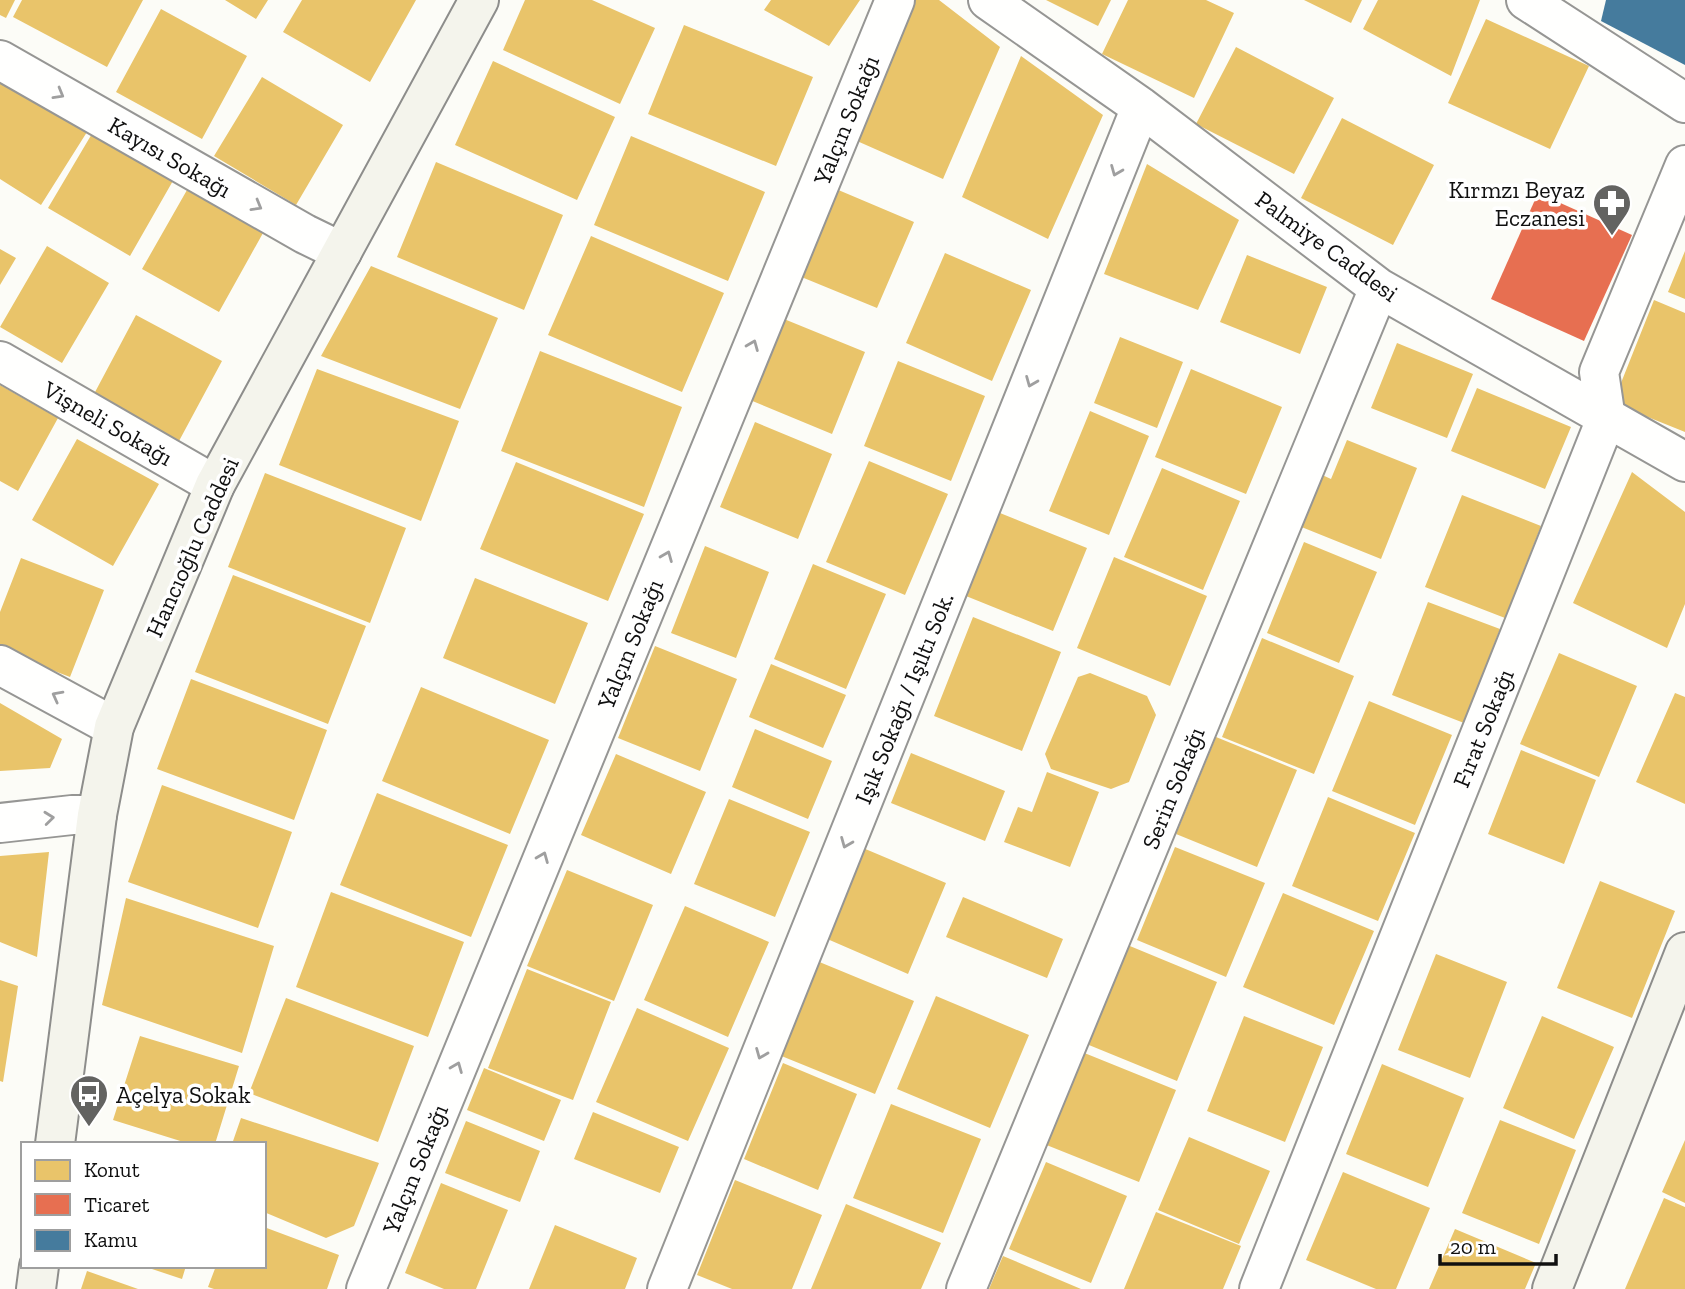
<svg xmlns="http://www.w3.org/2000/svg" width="1685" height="1289" viewBox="0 0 1685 1289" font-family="'Zilla Slab',serif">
<rect width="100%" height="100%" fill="#fcfcf7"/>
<path fill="#e9c46a" d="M0,0H15L6,18L0,15Z
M22,0H143L107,67L13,17Z
M225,0H268L256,19Z
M302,0H416L370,82L283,32Z
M525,0H592L655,28L620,104L503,50Z
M771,0H860L829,46L764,10Z
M912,0H939L1000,47L943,179L857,141Z
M1046,0H1111L1098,26Z
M1128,0H1206L1234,13L1194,98L1102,54Z
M1304,0H1362L1351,23Z
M1378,0H1480L1451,76L1363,29Z
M161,9L247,56L202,139L116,92Z
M1486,19L1589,66L1550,149L1448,103Z
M684,25L813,77L776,166L648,114Z
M1236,47L1334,98L1294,174L1196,124Z
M1021,56L1103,115L1048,239L962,197Z
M493,61L615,117L577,200L455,145Z
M0,77L87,132L41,205L0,179Z
M262,77L343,125L296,205L214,156Z
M1342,118L1434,165L1393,245L1301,198Z
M93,132L174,179L130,256L48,208Z
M631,136L765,192L728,281L594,225Z
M436,162L563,215L524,310L397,257Z
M1147,164L1239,220L1198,310L1104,274Z
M836,189L914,222L877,308L799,276Z
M187,190L263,233L219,312L142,269Z
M591,236L724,293L682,392L548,335Z
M47,246L109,283L62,363L0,327Z
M0,249L16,258L0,285Z
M1685,251V299L1668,292Z
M945,253L1031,290L992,381L906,343Z
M1247,255L1327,287L1300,354L1220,322Z
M371,266L498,318L460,409L321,356Z
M1654,300L1685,313V432L1613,403Z
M136,315L222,361L179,441L94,394Z
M784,319L865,352L832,434L750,400Z
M1120,337L1183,362L1157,428L1094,403Z
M1397,343L1473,374L1447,438L1371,408Z
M540,351L682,407L644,507L501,451Z
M898,361L985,396L951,481L864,446Z
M317,369L459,421L421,521L279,465Z
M1191,369L1282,407L1246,494L1155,457Z
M0,385L58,418L18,491L0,481Z
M1477,388L1571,427L1545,489L1451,451Z
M1090,411L1149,436L1109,535L1049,511Z
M755,422L832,454L798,539L720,507Z
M77,439L159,484L113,566L32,520Z
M1347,440L1417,468L1381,559L1299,526L1320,474L1331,479Z
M869,461L948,494L905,595L826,562Z
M516,462L644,514L608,601L480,549Z
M1162,468L1240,501L1203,590L1124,557Z
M1632,472L1685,512V604L1667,648L1573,603Z
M265,473L406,528L370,623L228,567Z
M1462,495L1541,526L1505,618L1425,587Z
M1000,513L1087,548L1053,631L966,596Z
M1304,542L1377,572L1339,663L1267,633Z
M705,546L769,572L736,658L671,633Z
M1114,557L1207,596L1170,686L1077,648Z
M21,558L104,590L70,677L0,650V612Z
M813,564L886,594L846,689L774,659Z
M233,575L366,626L328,724L195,672Z
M475,578L588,623L555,704L443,658Z
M1428,602L1500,629L1464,723L1392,695Z
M973,617L1061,652L1022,751L934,716Z
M1262,638L1354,676L1314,774L1222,737Z
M655,646L737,679L700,771L618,738Z
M1559,653L1637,686L1599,777L1520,744Z
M771,664L846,695L823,748L749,717Z
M1090,673L1147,696L1156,715L1129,782L1111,789L1051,769L1045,754L1078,677Z
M191,679L327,730L294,820L157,769Z
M421,687L549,740L510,834L382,781Z
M1675,693L1685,697V804L1636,782Z
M1369,701L1452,735L1415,825L1332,791Z
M0,703L62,739L50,768L0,771Z
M755,729L832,761L808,819L732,787Z
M1216,737L1297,770L1257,867L1176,834Z
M1521,750L1596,780L1564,864L1488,834Z
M911,753L1005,791L985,841L891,803Z
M616,754L706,792L671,874L581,835Z
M1047,772L1099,792L1070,867L1004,842L1018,807L1032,812Z
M162,785L292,832L258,928L128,882Z
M377,793L508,845L471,937L340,885Z
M1328,797L1415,833L1378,921L1292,886Z
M729,799L810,832L775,917L694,884Z
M1175,847L1265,883L1226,977L1137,940Z
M863,848L946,883L908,974L825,938Z
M49,852L37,957L0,942V856Z
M567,870L653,905L614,1001L527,966Z
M1600,881L1675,911L1632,1018L1557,988Z
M331,892L464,942L428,1037L296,987Z
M1283,893L1374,931L1334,1025L1243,987Z
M963,897L1063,939L1047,978L946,937Z
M126,898L274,946L242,1053L102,1005Z
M685,906L769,942L728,1037L644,1000Z
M1125,944L1217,982L1177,1081L1084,1043Z
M1436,954L1507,982L1470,1078L1398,1050Z
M817,961L914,1001L875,1094L779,1055Z
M527,969L611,1002L573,1100L488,1068Z
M0,980L18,986L3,1082L0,1081Z
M936,996L1029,1035L990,1128L897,1089Z
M286,998L414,1046L378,1142L249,1093Z
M637,1008L729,1048L688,1141L596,1102Z
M1244,1016L1323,1047L1285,1142L1207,1111Z
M1542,1016L1614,1047L1574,1139L1503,1108Z
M140,1036L239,1066L215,1144H190L113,1120Z
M1077,1050L1176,1090L1139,1182L1039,1142Z
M783,1063L857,1094L818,1190L744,1159Z
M1382,1064L1464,1098L1428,1187L1346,1154Z
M484,1068L561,1100L544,1141L467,1110Z
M891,1104L981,1139L943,1233L853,1198Z
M593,1112L679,1147L660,1193L574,1159Z
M241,1118L379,1163L354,1226L326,1238L264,1212V1144H232Z
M1500,1120L1576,1150L1539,1244L1462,1213Z
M466,1121L540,1151L520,1202L445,1173Z
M1189,1137L1270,1171L1239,1244L1158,1210Z
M1685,1140V1203L1662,1192Z
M1046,1162L1127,1196L1091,1283L1009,1249Z
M1343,1172L1430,1208L1396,1289H1376L1306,1260Z
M735,1180L822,1215L792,1289H732L697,1275Z
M441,1183L508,1210L476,1289H444L405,1273Z
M1664,1198L1685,1207V1289H1625Z
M846,1204L941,1243L921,1289H811Z
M1156,1212L1241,1246L1223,1289H1124Z
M555,1225L637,1258L625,1289H529Z
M264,1227L339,1255L327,1289H214L208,1287L216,1266H264Z
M1455,1229L1536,1263L1525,1289H1429Z
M1003,1256L1081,1289H989Z
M143,1266H186L182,1279Z
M87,1271L138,1289H81Z"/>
<path fill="#e76f51" d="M1538,193L1632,235L1584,341L1491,299Z"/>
<path fill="#457b9d" d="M1606,0H1685V65L1601,21Z"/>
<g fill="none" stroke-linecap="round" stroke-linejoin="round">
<defs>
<path id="street" d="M988,0L1141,107L1379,288L1685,462
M1526,0L1685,103
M0,60L305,234L342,252
M0,361L215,485
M0,665L114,727
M0,823L72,815H97
M366,1289L895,0
M667,1289L1141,107
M966,1289L1379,288
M1259,1289L1606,419L1599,372L1685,165"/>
<path id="secondary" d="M55,1144L97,815L114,727L215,485L479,0
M36,1289L39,1266
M1552,1289L1685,952"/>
</defs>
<use href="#street" stroke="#969694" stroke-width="42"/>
<use href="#secondary" stroke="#8d8d8b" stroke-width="42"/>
<use href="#street" stroke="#fffffe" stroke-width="38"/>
<use href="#secondary" stroke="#f4f4ec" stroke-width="38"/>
</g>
<defs><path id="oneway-chevron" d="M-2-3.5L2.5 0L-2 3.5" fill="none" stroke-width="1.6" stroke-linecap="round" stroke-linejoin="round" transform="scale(1.75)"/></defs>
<g stroke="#9f9f9f">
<use href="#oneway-chevron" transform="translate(59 94) rotate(30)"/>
<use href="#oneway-chevron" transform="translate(1116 171) rotate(112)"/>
<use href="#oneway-chevron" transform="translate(257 206) rotate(30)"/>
<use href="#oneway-chevron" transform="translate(753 345) rotate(-68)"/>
<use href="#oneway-chevron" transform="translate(1031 382) rotate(112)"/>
<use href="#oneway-chevron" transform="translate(667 556) rotate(-68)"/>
<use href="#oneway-chevron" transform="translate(57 696) rotate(-152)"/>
<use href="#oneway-chevron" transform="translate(49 818) rotate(-6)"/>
<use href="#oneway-chevron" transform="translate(846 843) rotate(112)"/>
<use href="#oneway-chevron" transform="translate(543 857) rotate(-68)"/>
<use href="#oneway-chevron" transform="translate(761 1054) rotate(112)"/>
<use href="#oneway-chevron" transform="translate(457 1067) rotate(-68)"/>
</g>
<defs>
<symbol id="pharmacy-pin" viewBox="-11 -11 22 30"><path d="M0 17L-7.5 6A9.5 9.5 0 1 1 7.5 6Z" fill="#636361" stroke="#fff"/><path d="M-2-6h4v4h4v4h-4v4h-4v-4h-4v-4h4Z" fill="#fff"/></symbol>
<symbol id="bus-pin" viewBox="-11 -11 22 30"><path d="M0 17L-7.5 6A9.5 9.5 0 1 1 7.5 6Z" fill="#636361" stroke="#fff"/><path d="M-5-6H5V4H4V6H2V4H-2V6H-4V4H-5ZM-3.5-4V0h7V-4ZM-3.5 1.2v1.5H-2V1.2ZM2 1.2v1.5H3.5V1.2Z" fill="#fff"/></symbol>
</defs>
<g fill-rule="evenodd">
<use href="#pharmacy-pin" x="1590" y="181" width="44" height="60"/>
<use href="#bus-pin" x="67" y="1072" width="44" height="60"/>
</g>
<g text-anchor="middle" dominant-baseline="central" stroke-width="7" stroke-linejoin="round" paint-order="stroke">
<g font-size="24" fill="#101010" stroke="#fff">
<text transform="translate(846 120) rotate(-68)">Yalçın Sokağı</text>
<text transform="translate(170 157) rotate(30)">Kayısı Sokağı</text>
<text transform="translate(1327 246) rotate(36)">Palmiye Caddesi</text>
<text transform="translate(108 423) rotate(30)">Vişneli Sokağı</text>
<text transform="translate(192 547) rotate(-66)">Hancıoğlu Caddesi</text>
<text transform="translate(630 644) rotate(-68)">Yalçın Sokağı</text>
<text transform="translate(904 698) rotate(-68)">Işık Sokağı / Işıltı Sok.</text>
<text transform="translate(1483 728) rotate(-68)">Fırat Sokağı</text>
<text transform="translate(1173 788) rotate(-68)">Serin Sokağı</text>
<text transform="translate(415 1169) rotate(-68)">Yalçın Sokağı</text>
</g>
<g font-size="24" fill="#101010" stroke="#fff" text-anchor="end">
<text x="1585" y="189">Kırmzı Beyaz<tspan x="1585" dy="28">Eczanesi</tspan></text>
<text x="116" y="1094" text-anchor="start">Açelya Sokak</text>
</g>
</g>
<rect x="21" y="1142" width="245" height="126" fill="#ffffff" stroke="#9f9f9f" stroke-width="2"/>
<rect x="35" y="1160" width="35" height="21" fill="#e9c46a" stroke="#9f9f9f" stroke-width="2"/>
<text x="84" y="1177" font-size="21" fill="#101010">Konut</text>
<rect x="35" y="1194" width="35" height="21" fill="#e76f51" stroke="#9f9f9f" stroke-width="2"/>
<text x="84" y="1212" font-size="21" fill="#101010">Ticaret</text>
<rect x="35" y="1230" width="35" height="21" fill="#457b9d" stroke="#9f9f9f" stroke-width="2"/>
<text x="84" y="1247" font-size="21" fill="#101010">Kamu</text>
<path d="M1440 1254v10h116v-10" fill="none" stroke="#101010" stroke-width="3.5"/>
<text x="1450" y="1254" font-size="21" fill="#101010" stroke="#ffffff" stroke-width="5" paint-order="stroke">20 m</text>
</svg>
